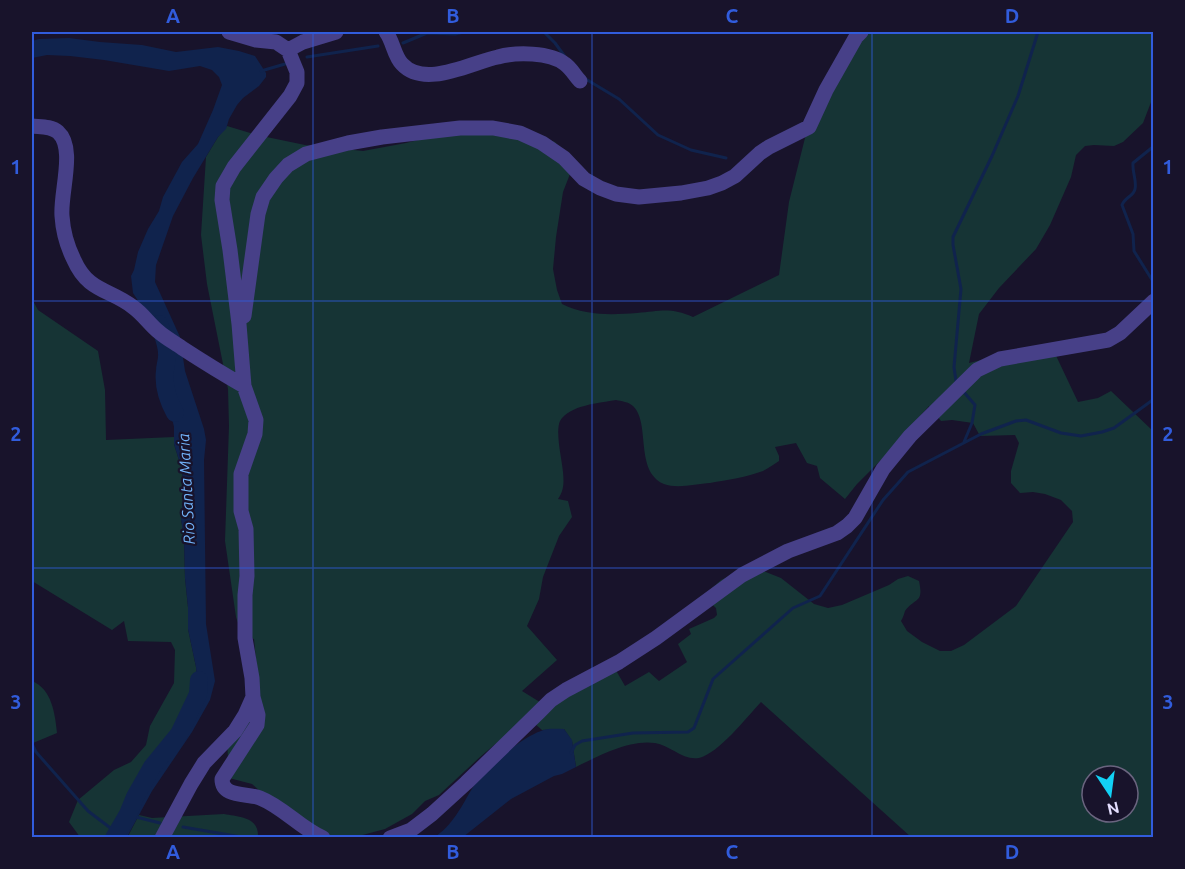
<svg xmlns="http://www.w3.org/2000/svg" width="1185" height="869" viewBox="0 0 1185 869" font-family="Ubuntu,sans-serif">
<rect width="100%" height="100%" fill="#18132b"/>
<path fill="#163435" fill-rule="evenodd" d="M853,32H1153V97L1143,123L1123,142L1114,146L1094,145L1085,146L1076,155L1071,177L1050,225L1036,249L999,288L979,314L969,363L1050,343L1078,402L1098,398L1111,391L1153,431V837H911L761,702C746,718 719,753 699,758C683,761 670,745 655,743C630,739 598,756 576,767L572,741L564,729L542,730L527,717L480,757L439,795L425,801L412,814L385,829L355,837H326L273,803L252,784L229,778L227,739L240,726L261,712L254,639L242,635L236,617L225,541L229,426L228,389L207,284L201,235L206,157L218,137L227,126L257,135L305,145L363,151L406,143L462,129L524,131L555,142L567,156L570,174L563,192L556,237L553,269L557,290L562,304C586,316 612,315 637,313C660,311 671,307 693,317L779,275L789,202L815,98ZM616,400C621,401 629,402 633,406C651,423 634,471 664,484C677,489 696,484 710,483C727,480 747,477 763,471C769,468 774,464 779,461V456L775,447L796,443L807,463L817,466L820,478L845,499L857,484L882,459L929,406L941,421L952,420L973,423L980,436L1015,435L1019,443L1011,471V483L1020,493L1033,492L1045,494L1061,500L1072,511L1073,522L1016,606L964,645L951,651H940L922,642L907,631L901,621C903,618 904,614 905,611C915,597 924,604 919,581L908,576L898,579L889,585L842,605L828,608L814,604L781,578L761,570L738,572L721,580L703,596L716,608L717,615L714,618L689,629L691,634L678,644L687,662L659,681L649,672L625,686L610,660L543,704L522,691L557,660L527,626L539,599L543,577L559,536L572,517L568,501L558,499C564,490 564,483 563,472C562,460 555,432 560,421C569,405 600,403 616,400ZM1092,776H1128V812H1092Z
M32,299L38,310L98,351L105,390L106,440L174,437V444L182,470L184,490L181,519L184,537L185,578L188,607V629L196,667L198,694L182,729L155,762L132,798L123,818L110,837H80L69,822L78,800L114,770L131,762L146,745L150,726L174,683L175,650L171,642L128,641L124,621L112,630L32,581Z
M32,681C52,689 55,714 57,733L33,743H32Z
M224,814C240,817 259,817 258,837L127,838L139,815L152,818Z"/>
<path fill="#10234d" d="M69,38L100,42L142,45L176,52L218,47L239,51L255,56L266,73V77L259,86L243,98L237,105L229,119L226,129L218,137L193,178L173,216L156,265L155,282L180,337L185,371L204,429L206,440L204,460L206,624L215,681L210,700L192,732L152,791L127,837H110L123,818L132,798L155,762L182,729L198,694L196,667L188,629V607L185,578L184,537L181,519L184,490L182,470L174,444V427L167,396L165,382L167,366L170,357L165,342L133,293L131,276L134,270L138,252L148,229L159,211L163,197L182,162L198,144L213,110L222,85L219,77L212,70L200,66L169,71L104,60L70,56L47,55L32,58V41L39,39Z
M564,729L572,740L576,767L562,774L554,776L511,799L463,837L433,838C453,826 462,805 473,787C484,769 520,738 541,731C547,728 556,729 564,729Z"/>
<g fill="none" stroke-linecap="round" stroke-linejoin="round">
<path stroke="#10234d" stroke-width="3" d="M544,32L555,43L566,58
M403,43L427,33L455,34L464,32
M307,57L378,46
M261,71L285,64
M584,78L619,99L658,135L691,150L726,158
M1154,146L1133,163C1132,172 1137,181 1135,189C1134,196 1125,197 1122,205L1133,234L1134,251L1154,283
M956,381L954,367L961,289L953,245V237L992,156L1018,96L1038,32
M963,391L975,405L972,423L964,442
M32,744L36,752L88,811L117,833
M571,753L575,745L582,741L633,733L688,732L694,728L713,679L793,608L820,596L883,500L908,472L981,434L1016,421L1026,420L1061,433L1081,436L1102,432L1114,428L1154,399
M136,817L160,823
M183,827L247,838"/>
<path stroke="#10234d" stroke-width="18" d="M159,324C163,336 168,344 167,357C167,361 165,366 165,371C163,386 168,400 175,413
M114,838L128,814L135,797L152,767L179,734L198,694L199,680"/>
<path stroke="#474088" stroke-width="15" d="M386,32C393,41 394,56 402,64C425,89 472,62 498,57C516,52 550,52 565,64C571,68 575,76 580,81
M288,50L303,42L336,32
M32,126C40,127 51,126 58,132C76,148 60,193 62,216C63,232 67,246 74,260C88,292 110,289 133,307C143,314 150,325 159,332C166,338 175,343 182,348C202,361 223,374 244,386
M244,316L258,214L263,197L276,178L288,165L306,154L348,143L382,137L460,128H493L520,133L542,143L564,158L584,179L600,188L616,194L639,197L681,193L708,188L722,183L735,176L760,153L769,147L809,127L826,90L856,37L861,32
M253,697L258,715L257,725L222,779C222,798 247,793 260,798C283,807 300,828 323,838
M162,838L191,784L204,763L235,731L245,715L253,697L252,678L245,638V595L247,576L246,529L241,511V474L255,434L256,420L244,386L239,324L230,250L222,200L223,186L234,167L290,96L297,83V72L288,50L276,42L256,40L229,32
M390,838L411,830L432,814L466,783L539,712L551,700L566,690L619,662L656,638L742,575L788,551L837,533L847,526L855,518L883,469L910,436L977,370L1000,359L1108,340L1120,333L1154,301"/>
</g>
<path fill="none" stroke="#315cdc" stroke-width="1.5" stroke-opacity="0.55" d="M313,32V838M592,32V838M872,32V838M32,301H1154M32,568H1154"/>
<g text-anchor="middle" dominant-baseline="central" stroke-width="4.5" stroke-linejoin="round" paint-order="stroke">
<g font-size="16" font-style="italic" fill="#71b2f9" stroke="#18132b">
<text transform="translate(186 489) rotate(-93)">Rio Santa Maria</text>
</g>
</g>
<rect width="1185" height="869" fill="none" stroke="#18132b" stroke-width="66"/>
<g transform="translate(1110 794) rotate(167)"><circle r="28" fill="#18132b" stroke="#6a647f" stroke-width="1.5"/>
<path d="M0-4.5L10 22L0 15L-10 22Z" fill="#12d1f5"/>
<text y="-9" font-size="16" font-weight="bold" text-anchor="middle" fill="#e4defe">N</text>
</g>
<rect x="33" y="33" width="1119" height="803" fill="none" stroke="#315cdc" stroke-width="2"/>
<g font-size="20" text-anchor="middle" font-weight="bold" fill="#315cdc">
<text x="173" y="23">A</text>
<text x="453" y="23">B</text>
<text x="732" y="23">C</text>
<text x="1012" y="23">D</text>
<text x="16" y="174">1</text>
<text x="1168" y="174">1</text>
<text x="16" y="441">2</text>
<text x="1168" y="441">2</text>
<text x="16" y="709">3</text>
<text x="1168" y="709">3</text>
<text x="173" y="859">A</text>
<text x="453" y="859">B</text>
<text x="732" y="859">C</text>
<text x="1012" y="859">D</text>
</g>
</svg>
